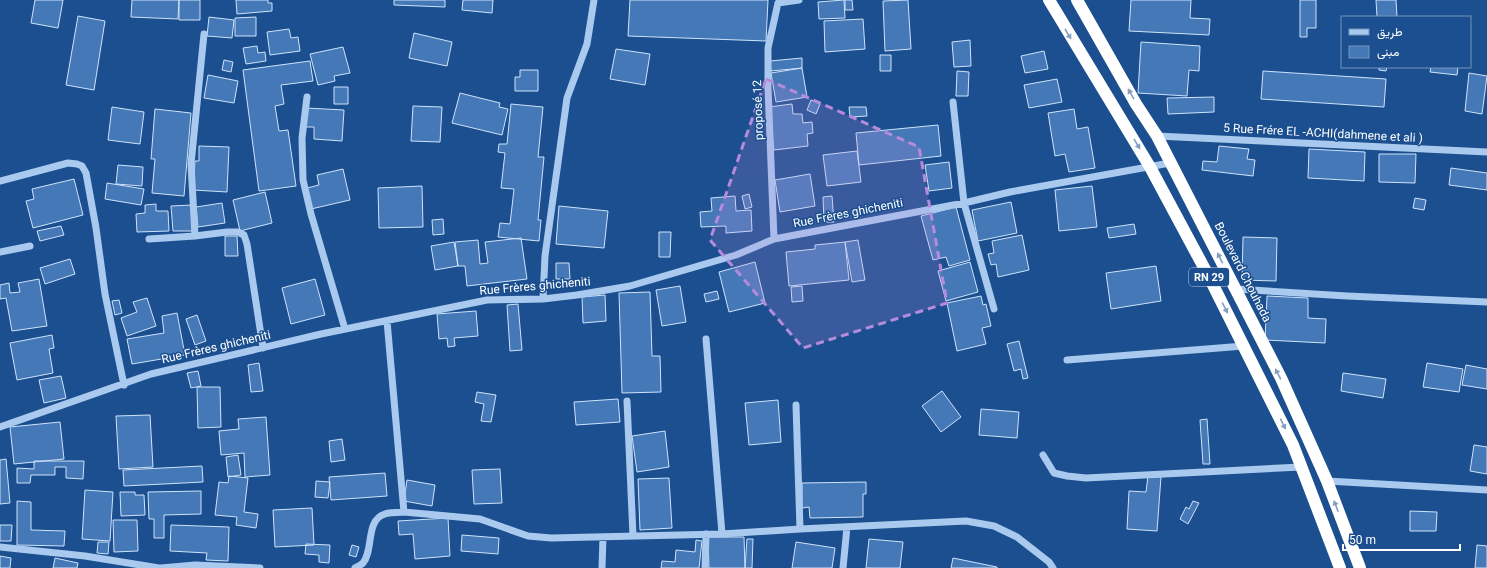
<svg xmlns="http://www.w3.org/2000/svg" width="1487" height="568" viewBox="0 0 1487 568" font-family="Roboto,Vazirmatn,sans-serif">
<rect width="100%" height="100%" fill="#1b4f8f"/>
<path fill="#4478b7" stroke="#cfe3fa" d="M35,0H63L58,28L31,23Z
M132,0H179L178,19L131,17Z
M179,0H200V20H179Z
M236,0H268V3H272V11L237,14Z
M394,0H445V7L394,5Z
M463,0H493L492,13L462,10Z
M630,0H768L766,41L628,36Z
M844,0L845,18L819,19L818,2Z
M845,0H852L853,10H845Z
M908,0L911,49L885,51L883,1Z
M1131,0H1191L1190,18L1210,19L1209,35L1129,31Z
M1300,0H1316V28H1307V37H1300Z
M1376,0H1396L1397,17H1377Z
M78,16L105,21L94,90L66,85Z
M209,17L234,20L232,38L207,36Z
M256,17V36H235V18Z
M863,19L865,49L825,52L824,21Z
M289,29L291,38L298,37L300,51L270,55L267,32Z
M414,33L452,42L447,66L409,58Z
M970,40L971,66L954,67L952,42Z
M1141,42L1200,46L1199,71L1189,70L1187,96L1138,93Z
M257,46L258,53L265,52L266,61L246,64L243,48Z
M343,47L350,73L334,76L335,81L318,85L310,54Z
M616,49L650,54L645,85L610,79Z
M1044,51L1048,69L1025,73L1021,56Z
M880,55H891V71H880Z
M802,58V68L771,71L770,61Z
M224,60L233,62L231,72L222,70Z
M310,61L313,81L281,85L284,104L275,106L279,131L288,130L296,186L259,191L243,70Z
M1379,67H1387L1386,71L1379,70Z
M1431,67H1458L1457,75L1430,72Z
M802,68L807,97L776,102L771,73Z
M520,70H538V91H515V77H520Z
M957,71L969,72L968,96H956Z
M1263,71L1386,79L1384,107L1261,99Z
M1469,73L1487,76L1482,114L1465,111Z
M208,75L238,81L234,103L204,98Z
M1057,79L1062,102L1029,108L1024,85Z
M334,87H348V104H334Z
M460,93L500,103L499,107L508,109L502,135L452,123Z
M1214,97V112L1168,114L1167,98Z
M811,100L820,104L816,114L807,110Z
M511,104L543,107L538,157H544L538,220H541L539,241L498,237L500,223L510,224L514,189L501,188L505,153L498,152L499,144H507Z
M792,104L793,114H802L803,123L812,122L813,133L807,134L808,146L774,150L769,107Z
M413,106L442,107L440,142L411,141Z
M112,107L144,112L140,144L108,140Z
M849,107H866L867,116L850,117Z
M306,108L344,110L342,141L314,139V127H305Z
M155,109L191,113L184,196L152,193L155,159H151Z
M1074,109L1077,129L1088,127L1095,168L1069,172L1065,154L1055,156L1048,113Z
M938,125L941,156L859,165L856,133Z
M199,146L229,147L227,192L193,190L195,161H199Z
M1219,146L1249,149L1247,159L1255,160L1253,176L1202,170L1203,161L1217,162Z
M1309,149L1365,152L1364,181L1308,178Z
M857,151L861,182L827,186L823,155Z
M1379,154H1416L1415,183L1379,182Z
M949,162L952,188L929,191L925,165Z
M118,165L143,167L142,186L116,184Z
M1451,168L1487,173V190L1449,185Z
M343,169L350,200L311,209L307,188L319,185L317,175Z
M810,174L815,206L780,212L775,180Z
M74,179L83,215L33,228L26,201L34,199L32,189Z
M107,183L144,189L141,205L105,199Z
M422,186L423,227L379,228L378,188Z
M1092,186L1097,227L1059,231L1055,190Z
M265,192L272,223L240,231L233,200Z
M749,194L752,207L745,209L742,196Z
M735,196L736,211L751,210L752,231L726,233V226L701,227L700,212L712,211L711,198Z
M832,196L834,222H824L823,197Z
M1415,198L1426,200L1424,210L1413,208Z
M1011,202L1017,233L978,241L972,210Z
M222,203L225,223L198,227L196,207Z
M156,204V211H168L169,231L137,232L136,214L145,213V205Z
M192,205L193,231H173L171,206Z
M559,206L608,211L604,248L556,244Z
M956,207L970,260L949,266L946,257L933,260L921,216Z
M443,219L444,234L433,235L432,220Z
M1134,224L1136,234L1109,238L1107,228Z
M61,226L64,235L40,241L37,231Z
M659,232H671L670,257H659Z
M1022,235L1029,270L998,277L996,264L991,265L988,254L994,253L992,241Z
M225,236H237L238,256H225Z
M1243,237L1277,238L1276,281L1242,280Z
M521,238L527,279L467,286L465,266H458L455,242L478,240L480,264L488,263L485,242Z
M858,240L865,280L852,282L845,242Z
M454,242L458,266L435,270L431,246Z
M845,242L849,280L789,286L786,252L815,249V245Z
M70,259L75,274L45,284L40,268Z
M755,262L765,303L729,312L719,272Z
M970,262L978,292L946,301L938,271Z
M556,263H569L570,279H556Z
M1156,266L1161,301L1111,309L1106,273Z
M39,279L47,326L12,331L6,298L0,299V285L9,283L10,293L20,292L18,283Z
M315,279L325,315L291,324L282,288Z
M680,286L686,322L662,326L656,290Z
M802,286L803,301L792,302L791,287Z
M717,291L719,299L706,302L704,294Z
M650,292L652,356H660L661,392L622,393L619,293Z
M605,295L606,321L583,323L582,297Z
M981,296L983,305L986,304L991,326L982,328L986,344L957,351L947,303Z
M1267,296L1308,298V318L1326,319L1325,343L1265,340Z
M147,298L156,326L127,336L121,318L137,312L133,302Z
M119,300L122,313L115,315L112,301Z
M518,304L522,350L510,351L507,305Z
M476,311L478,336L454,338L455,346L448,347L447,338L439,339L437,314Z
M177,313L185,355L132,364L127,339L164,333L162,316Z
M197,315L206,341L195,345L186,319Z
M52,335L54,348L49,349L53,373L17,380L10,343Z
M1019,341L1028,378L1023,379L1021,369L1014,371L1007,344Z
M259,363L263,391L251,392L248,365Z
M1427,363L1463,369L1459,392L1423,387Z
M1466,365L1487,369V389L1462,385Z
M198,371L201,386L191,388L187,373Z
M1343,373L1386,379L1383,398L1341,391Z
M61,376L66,398L44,403L39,380Z
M197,387H220L221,427L198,428Z
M942,391L961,417L941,432L922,406Z
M477,392L496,395L491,422L481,421L484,404L475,402Z
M618,399L620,422L576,425L574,402Z
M778,400L781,442L749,445L745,403Z
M981,409L1019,412L1017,438L979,435Z
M150,415L153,467L119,469L116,416Z
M266,417L270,475L245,477L244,453L221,455L219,431L239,429L238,419Z
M1207,419L1210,464H1203L1200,420Z
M60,422L64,459L14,464L10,427Z
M665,431L669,467L637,472L632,436Z
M342,439L345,460L331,462L329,441Z
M1474,445L1487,447V474L1470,471Z
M238,455L241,475L228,477L226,457Z
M6,459L10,503L0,504V460Z
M34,461H84L83,479L66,478V467H55V475H31L30,483H17V468L34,469Z
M202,466L203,482L124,486L123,470Z
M500,469L502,503L474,504L472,470Z
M385,473L387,496L331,500L329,477Z
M229,476L248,478L244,512L258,514L256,528L236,525L237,517L215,515L219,482L228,483Z
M1148,476L1161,477L1157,531L1127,529L1129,491L1146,492Z
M669,478L672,528L640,530L638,479Z
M407,480L435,485L432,506L404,501Z
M316,481L330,482L328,498L315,497Z
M866,482V494H863V517L810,518L809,507L802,508V483Z
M85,490L113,492L110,541L82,539Z
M201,491V514L164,515V538H154V519H149L148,492Z
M120,492H135V495H144L145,515L121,516Z
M17,501L31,502V530L65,531L64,546L17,545Z
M1193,501L1199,503L1188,524L1180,519L1186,507L1189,509Z
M312,508L314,545L275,547L273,510Z
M1410,511L1437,512L1436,531H1410Z
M448,518L450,556L415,559L413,534L399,535L398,521Z
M113,520H137L138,551L114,552Z
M0,525H12L11,541H0Z
M171,525L229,527L228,561L206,560L207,553L170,551Z
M462,535L499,538L498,554L461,551Z
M708,537H744L745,568H709Z
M747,539H753L752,568H745Z
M869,539L903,542L900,568H866Z
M696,540L702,541L699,568H661L662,561L675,562L676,550L695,552Z
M98,542H109L108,554L97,553Z
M796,542L835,548L832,568H792Z
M306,544L330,545L329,563L319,562V555L305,554Z
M352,545L359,547L356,557L349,555Z
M1477,545L1487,546V568H1475Z
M0,556L11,558L10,568H0Z
M55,558L78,563L77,568H53Z
M953,558L997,567V568H951Z"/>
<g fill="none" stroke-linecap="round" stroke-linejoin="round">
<path stroke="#a9c9ee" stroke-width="7" d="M307,97L302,138L303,180L311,214L345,329
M953,102L964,203L994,309
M1157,136L1487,152
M0,181L68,163L77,164L82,166L86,173L96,228L105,294L124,385
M195,236L191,164L204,34
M149,239L195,236L227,232H238L244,235L247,244L263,348
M774,239L768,87V48L778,3L799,0
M0,252L30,246
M1236,289L1347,296L1487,302
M543,299L545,256L567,98L587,44L594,0
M706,339L722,534
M1067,360L1244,346
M627,401L633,536
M796,405L800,529
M0,427L151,374L321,334L487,300L543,299L577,295L630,286L736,255L774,239L964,203L1010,192L1170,163
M1043,455L1054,473L1067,476L1086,478L1301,467
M1327,481L1487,490
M404,512L480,519L528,536L551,538L722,534L800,529L966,521L994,526L1017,537L1049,562L1053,568
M0,547L85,556L159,568
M161,568L195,565L260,568
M355,568C357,567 361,565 363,563C374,550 365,520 385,514C390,512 398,513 404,512L387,321
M602,568L603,537
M705,568L706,534
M843,568L847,527"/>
<path stroke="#fff" stroke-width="12" d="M1049,0L1150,167L1208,275L1293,445L1340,568
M1077,0L1136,104L1157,136L1281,378L1327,481L1360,568"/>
</g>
<defs><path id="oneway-solid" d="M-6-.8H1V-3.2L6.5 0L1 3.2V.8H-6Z"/></defs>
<g fill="#829ec1">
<use href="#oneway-solid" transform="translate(1068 34) rotate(59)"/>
<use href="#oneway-solid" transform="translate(1131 94) rotate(-120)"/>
<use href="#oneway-solid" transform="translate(1137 144) rotate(59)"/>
<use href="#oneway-solid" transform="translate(1220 258) rotate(-117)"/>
<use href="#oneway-solid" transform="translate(1225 308) rotate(63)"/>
<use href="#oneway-solid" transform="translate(1278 374) rotate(-117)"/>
<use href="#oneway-solid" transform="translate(1283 424) rotate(64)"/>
<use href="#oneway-solid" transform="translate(1336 506) rotate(-111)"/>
</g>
<path fill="#b68bdc" fill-opacity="0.2" stroke="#b68bdc" stroke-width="3" stroke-dasharray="8 5" stroke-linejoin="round" d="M766,79L919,147L947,303L803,348L710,240Z"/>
<g text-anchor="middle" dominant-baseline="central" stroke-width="3" stroke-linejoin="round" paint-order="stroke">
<rect fill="#1b4f8f" stroke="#bbcadd" stroke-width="1" x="1189" y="268" width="40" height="18" rx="3"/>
<g font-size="11" font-weight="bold" fill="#fff">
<text x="1209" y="277">RN 29</text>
</g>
<g font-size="12" fill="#fff" stroke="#1b4f8f">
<text transform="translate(758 110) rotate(-92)">proposé 12</text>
<text transform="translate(1323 133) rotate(3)">5 Rue Frére EL -ACHI(dahmene et ali )</text>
<text transform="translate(848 213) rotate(-11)">Rue Frères ghicheniti</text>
<text transform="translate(1243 272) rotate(63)">Boulevard Chouhada</text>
<text transform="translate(535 286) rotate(-5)">Rue Frères ghicheniti</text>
<text transform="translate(216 347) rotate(-13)">Rue Frères ghicheniti</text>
</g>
</g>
<rect x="1341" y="16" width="130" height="52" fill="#1b4f8f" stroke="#7695bc"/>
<rect x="1349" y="29" width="20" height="6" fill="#a9c9ee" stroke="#7695bc"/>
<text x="1377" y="36" font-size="12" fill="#ffffff">طريق</text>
<rect x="1349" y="46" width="20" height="12" fill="#4478b7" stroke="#7695bc"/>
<text x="1377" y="56" font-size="12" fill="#ffffff">مبنى</text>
<path d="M1343 544v6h117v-6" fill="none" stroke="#ffffff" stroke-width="2"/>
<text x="1349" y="544" font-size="12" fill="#ffffff" stroke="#1b4f8f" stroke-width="3" paint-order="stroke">50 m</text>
</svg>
